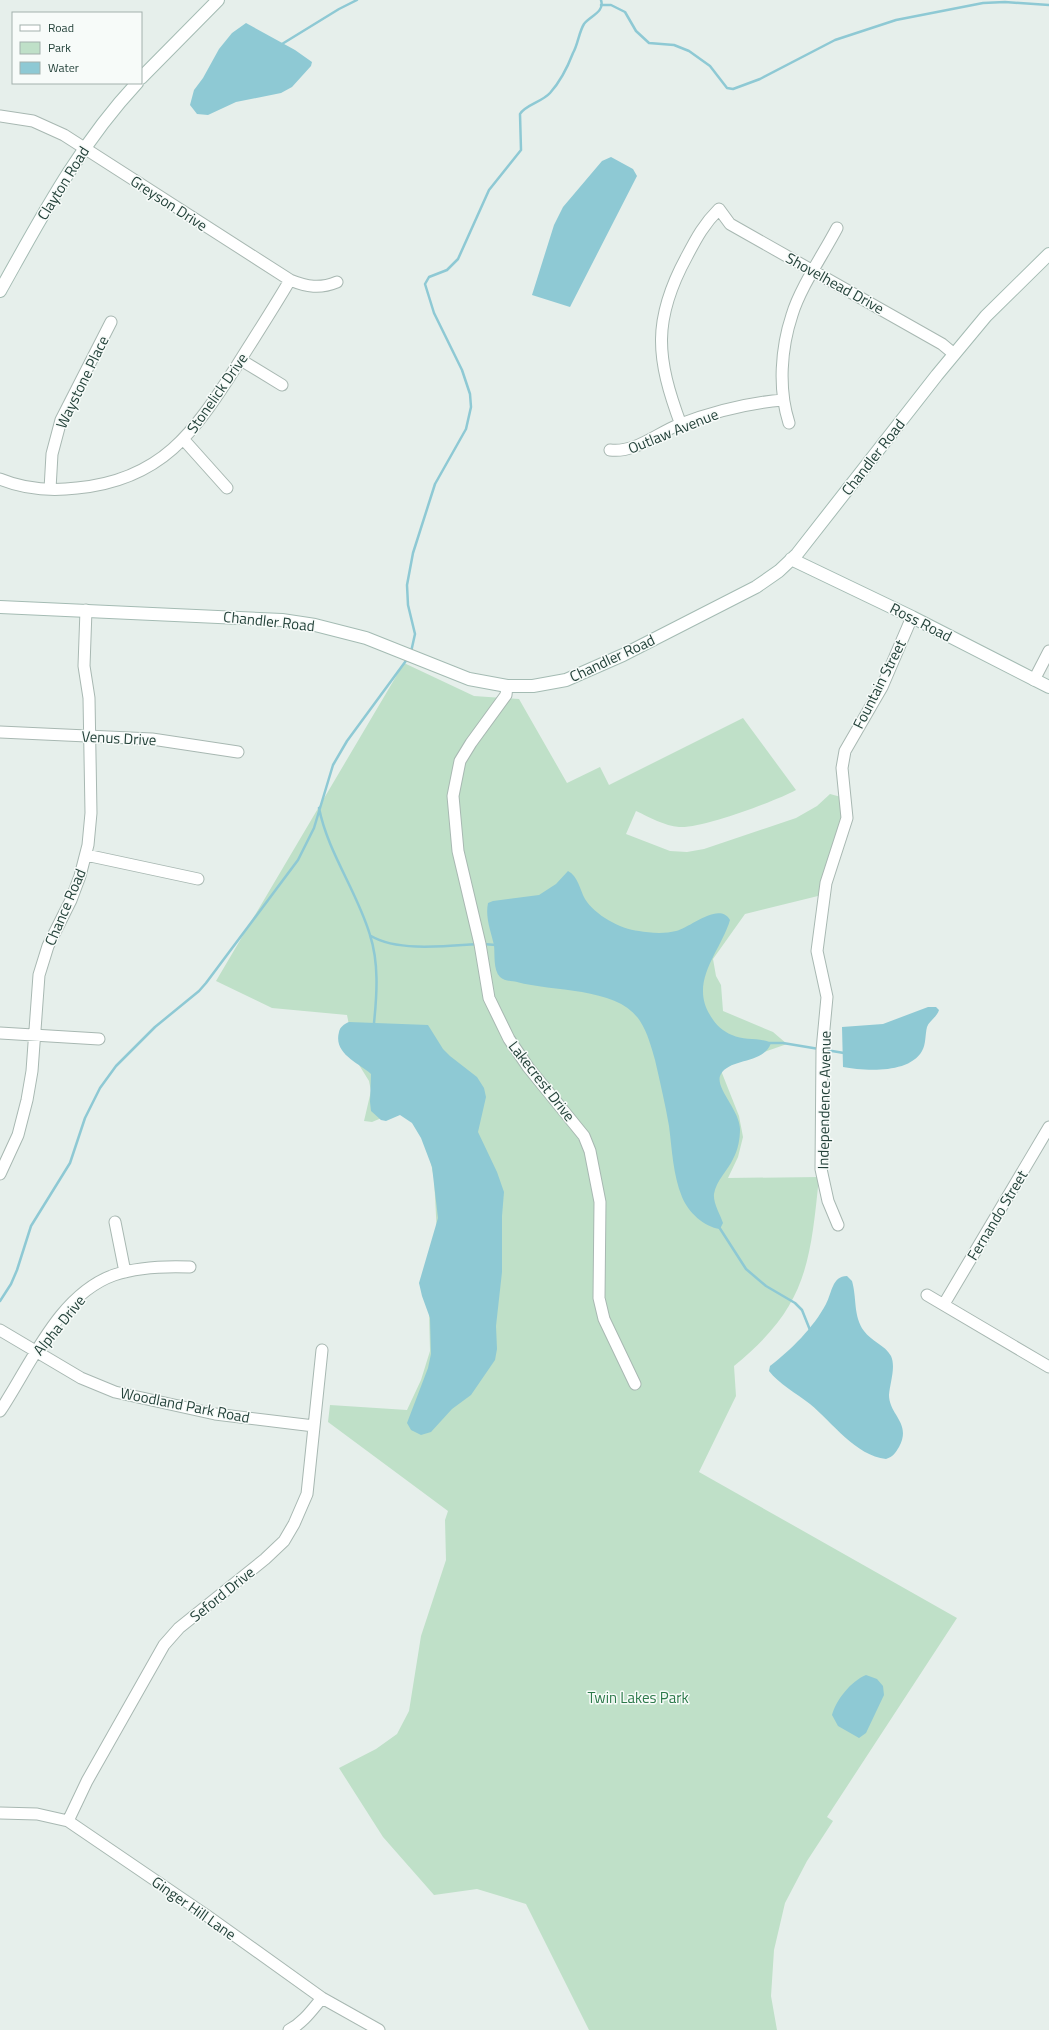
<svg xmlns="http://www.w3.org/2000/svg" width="1049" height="2030" viewBox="0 0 1049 2030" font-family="'Titillium Web',sans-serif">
<rect width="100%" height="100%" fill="#e6efeb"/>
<path fill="#bfe0c8" d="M404,663L474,696L519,699L567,783L600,767L609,785L743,718L796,790C776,801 701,829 679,827C665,826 649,817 636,811L626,834L670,851L687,852L704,849L796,818L817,806L830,794L841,797L852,807L820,885L818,896L745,914L713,959L716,976L721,985L723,1011L773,1032L787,1044L756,1055L718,1063L739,1116L743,1137L738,1157L728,1178L819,1177C810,1266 806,1307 734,1366L736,1396L699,1472L957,1618L827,1817L833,1821L807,1861L785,1903L774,1950L771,1996L777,2030H589L526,1904L477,1889L434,1895L383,1837L339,1768L376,1749L397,1734L409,1711L421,1636L446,1560L445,1520L448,1511L328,1422L330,1405L407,1410L421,1380L430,1351L429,1311L437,1234L434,1178L427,1144L403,1109L372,1122L364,1121L371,1091L369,1081L356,1060L347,1015L272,1008L216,981Z"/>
<path fill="#8ec9d4" d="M246,23L295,50L312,62L311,66L292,87L281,93L236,102L208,115L197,114L190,105L194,90L203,78L219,49L232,33Z
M611,157L633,169L637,176L570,307L532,295L554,225L563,207L602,161Z
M568,871C578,876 580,890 585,899C595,915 620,929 639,931C649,933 665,934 676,931C690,928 719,901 730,920C721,951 689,981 710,1015C715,1024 722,1031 732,1035C744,1041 760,1037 771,1043C764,1064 730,1058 721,1074C713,1086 740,1110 740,1129C740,1139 738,1150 733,1159C728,1170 716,1181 714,1194C713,1203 720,1214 723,1223L720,1229C704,1227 688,1212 682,1197C673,1175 672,1149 669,1126C665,1103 660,1082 655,1060C651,1046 648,1034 640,1021C619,987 553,992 517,982C512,981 504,981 500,977C493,970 495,954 494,945C491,931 485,918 488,903L493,901L539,895L556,884Z
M928,1007H936L939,1010C937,1017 929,1021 927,1027C925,1035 926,1044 922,1051C909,1074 865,1071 843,1067L842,1027L883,1024Z
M349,1022L428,1025L443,1049L450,1056L477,1077L484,1088L486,1097L478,1132L497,1172L504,1192L502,1216V1272L496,1326L497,1349L495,1360L471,1395L452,1409L431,1432L421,1435L411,1430L407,1423L428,1368L431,1354L430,1318L422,1296L419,1283L438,1218L432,1167L421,1138L412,1123L400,1115L386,1121L381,1120L371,1111L370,1102L371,1074C359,1063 333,1054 339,1032C340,1027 344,1024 349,1022Z
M847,1276L852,1281C857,1298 853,1316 864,1331C871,1341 885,1345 891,1356C896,1367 890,1383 889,1395C889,1415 912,1423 899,1447C896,1452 893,1457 886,1459C856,1456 832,1422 810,1404C796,1393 779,1384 769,1371L770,1366C791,1350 814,1327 826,1304C832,1293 832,1276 847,1276Z
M866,1675L877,1679L883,1686L884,1695L866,1733L859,1738L838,1726L832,1715C836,1700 851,1681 866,1675Z"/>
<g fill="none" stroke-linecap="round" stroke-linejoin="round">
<path stroke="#8ec9d4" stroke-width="2.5" d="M601,5H611L625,12L636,31L649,43L674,45L689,51L710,66L727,88L733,89L760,79L835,40L896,20L983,3L1005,2L1049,5
M282,44L339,9L357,0
M411,652L415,634L408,605L407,585L413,553L435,484L466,429L471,407L470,394L462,370L434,313L425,284L429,277L447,270L458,259L489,190L521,150L520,114C525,105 542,102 550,93C559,83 568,66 573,53C578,44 579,32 584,24C590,16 605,12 601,0
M319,808C328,853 357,891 370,935C379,963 377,994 374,1023L376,1026
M371,936C398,952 447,946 478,944
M483,944L496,945
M768,1043H783L819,1049
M826,1050L844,1053
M719,1227L746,1269L766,1286L795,1303L802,1310L810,1330
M0,1301L11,1284L17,1270L31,1226L70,1163L85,1118L100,1088L116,1066L155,1027L199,991L206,983L298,860L314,828L333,765L347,741L408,658"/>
<defs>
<path id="street" d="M0,116L33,121L64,135L290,280C307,287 320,289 337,282
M241,360L282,385
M789,423C778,389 781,348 792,315C800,288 824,253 837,228
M681,425C656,358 652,320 687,256C697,237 704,224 719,209L730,224L942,344L954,354
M184,440L227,488
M610,450C635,453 656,434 678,425C712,412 747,403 783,400
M0,479C24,489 52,491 77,488C162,480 194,432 236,367C254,338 273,309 290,280
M50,489L52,454L61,420L111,322
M1034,680L1049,651
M507,686L506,695L471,743L460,761L453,796L458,851L480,944L489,998L509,1039L528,1067L584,1136L590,1151L600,1202L599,1298L604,1319L635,1384
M0,732L152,739L238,752
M86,855L198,879
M0,1033L99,1039
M0,1174L18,1135L27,1100L32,1071L39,975L48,946L71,900L80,876L88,845L91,813L89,698L84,666L86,610
M115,1222L125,1272
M838,1225L828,1201L821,1169L822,1050L827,997L817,951L826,883L847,818L842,768L845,751L882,687L912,617
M927,1295L1049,1367
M944,1304L1049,1127
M0,1330L81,1378L115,1392L215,1414L314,1426
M0,1411C31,1365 58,1295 114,1275C138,1267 165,1266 190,1267
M0,1813L37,1814L68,1821L206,1915L322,1998L379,2030
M68,1821L87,1781L164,1645L179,1628L265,1559L284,1541L294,1524L307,1494L322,1350
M289,2030C303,2023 312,2010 322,1998"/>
<path id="secondary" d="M141,78L218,0
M0,291C41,218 79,145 137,83
M791,559L912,617L1049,687
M0,607L282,620L315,625L366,638L469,679L507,686H533L566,680L623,655L756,587L779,571L797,554L937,375L986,316L1049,254"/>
</defs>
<use href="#street" stroke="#a8b8b2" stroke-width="13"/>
<use href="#secondary" stroke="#a4bbb3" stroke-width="14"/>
<use href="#street" stroke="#fff" stroke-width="11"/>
<use href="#secondary" stroke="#fff" stroke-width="12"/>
</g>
<g text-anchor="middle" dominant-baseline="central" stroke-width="3" stroke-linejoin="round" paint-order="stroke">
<g font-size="15" fill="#24423a" stroke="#f7fbf9">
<text transform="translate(63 183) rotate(-58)">Clayton Road</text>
<text transform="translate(169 203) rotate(33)">Greyson Drive</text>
<text transform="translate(835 283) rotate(29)">Shovelhead Drive</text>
<text transform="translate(82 382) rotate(-64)">Waystone Place</text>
<text transform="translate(217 393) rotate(-55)">Stonelick Drive</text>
<text transform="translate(673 431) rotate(-22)">Outlaw Avenue</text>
<text transform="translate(873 457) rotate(-52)">Chandler Road</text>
<text transform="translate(269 621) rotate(6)">Chandler Road</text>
<text transform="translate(921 622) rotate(27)">Ross Road</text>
<text transform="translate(612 658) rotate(-25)">Chandler Road</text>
<text transform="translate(879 684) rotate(-63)">Fountain Street</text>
<text transform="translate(119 738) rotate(3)">Venus Drive</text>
<text transform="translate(65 907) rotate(-67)">Chance Road</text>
<text transform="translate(542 1081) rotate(52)">Lakecrest Drive</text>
<text transform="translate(824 1100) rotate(-89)">Independence Avenue</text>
<text transform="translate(997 1215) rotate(-59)">Fernando Street</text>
<text transform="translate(59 1325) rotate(-51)">Alpha Drive</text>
<text transform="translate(185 1405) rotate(11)">Woodland Park Road</text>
<text transform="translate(222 1594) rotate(-39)">Seford Drive</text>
<text transform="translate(194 1908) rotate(35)">Ginger Hill Lane</text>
</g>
<g font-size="15" fill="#2d7a4b" stroke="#f7fbf9">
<text x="638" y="1697">Twin Lakes Park</text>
</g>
</g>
<rect x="12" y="12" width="130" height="72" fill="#f7fbf9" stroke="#a3b1ad"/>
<rect x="20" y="25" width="20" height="6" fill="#ffffff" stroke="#a3b1ad"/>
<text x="48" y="32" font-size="12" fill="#24423a">Road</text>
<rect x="20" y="42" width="20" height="12" fill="#bfe0c8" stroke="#a3b1ad"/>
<text x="48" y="52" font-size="12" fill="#24423a">Park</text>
<rect x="20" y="62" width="20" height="12" fill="#8ec9d4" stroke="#a3b1ad"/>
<text x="48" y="72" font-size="12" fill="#24423a">Water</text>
</svg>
